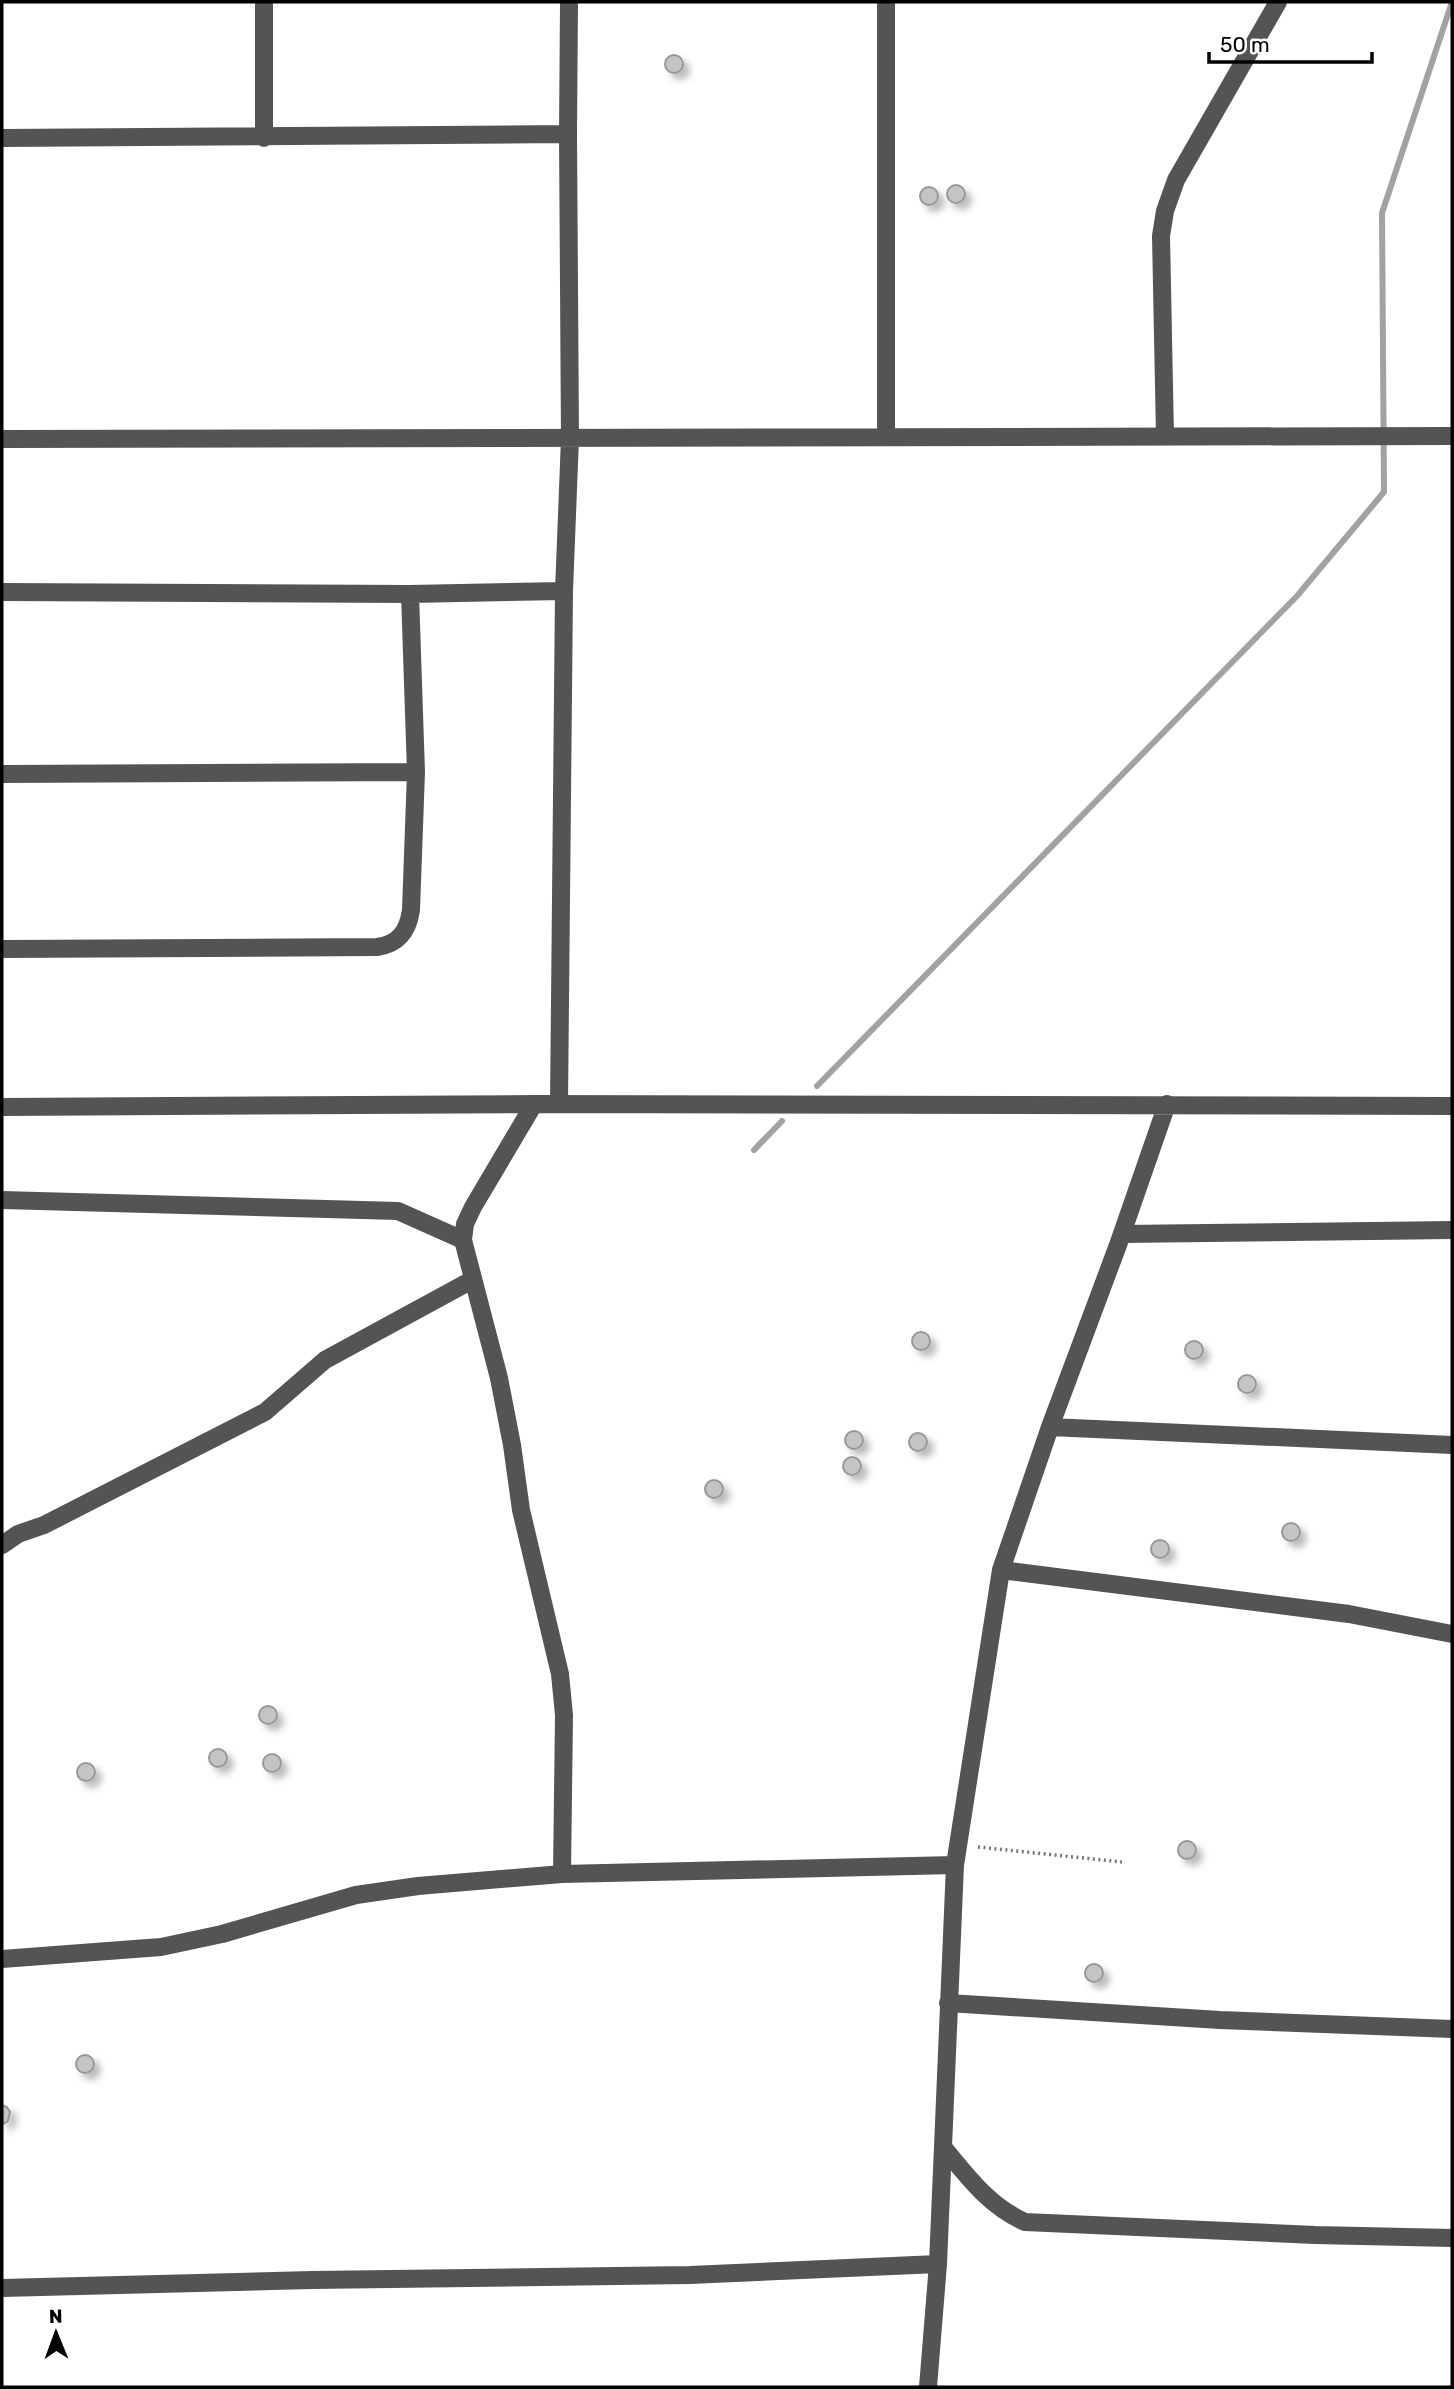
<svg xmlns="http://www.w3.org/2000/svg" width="1454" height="2389" viewBox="0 0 1454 2389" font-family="Rubik,sans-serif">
<defs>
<filter id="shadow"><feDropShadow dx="6" dy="6" stdDeviation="3.5" flood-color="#0004"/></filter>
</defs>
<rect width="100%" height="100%" fill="#fff"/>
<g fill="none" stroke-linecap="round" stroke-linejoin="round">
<path stroke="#a2a2a2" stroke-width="6" d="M817,1086L1297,596L1384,492L1382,213L1452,2
M754,1150L782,1121"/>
</g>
<path fill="#c4c4c4" stroke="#989898" stroke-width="2" filter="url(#shadow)" d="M665 64a9 9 0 1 1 18 0a9 9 0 1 1-18 0Z
M947 194a9 9 0 1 1 18 0a9 9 0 1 1-18 0Z
M920 196a9 9 0 1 1 18 0a9 9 0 1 1-18 0Z
M912 1341a9 9 0 1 1 18 0a9 9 0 1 1-18 0Z
M1185 1350a9 9 0 1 1 18 0a9 9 0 1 1-18 0Z
M1238 1384a9 9 0 1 1 18 0a9 9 0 1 1-18 0Z
M845 1440a9 9 0 1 1 18 0a9 9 0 1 1-18 0Z
M909 1442a9 9 0 1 1 18 0a9 9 0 1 1-18 0Z
M843 1466a9 9 0 1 1 18 0a9 9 0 1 1-18 0Z
M705 1489a9 9 0 1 1 18 0a9 9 0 1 1-18 0Z
M1282 1532a9 9 0 1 1 18 0a9 9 0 1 1-18 0Z
M1151 1549a9 9 0 1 1 18 0a9 9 0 1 1-18 0Z
M259 1715a9 9 0 1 1 18 0a9 9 0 1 1-18 0Z
M209 1758a9 9 0 1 1 18 0a9 9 0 1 1-18 0Z
M263 1763a9 9 0 1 1 18 0a9 9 0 1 1-18 0Z
M77 1772a9 9 0 1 1 18 0a9 9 0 1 1-18 0Z
M1178 1850a9 9 0 1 1 18 0a9 9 0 1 1-18 0Z
M1085 1973a9 9 0 1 1 18 0a9 9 0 1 1-18 0Z
M76 2064a9 9 0 1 1 18 0a9 9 0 1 1-18 0Z
M2,2105L7,2107L10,2112L8,2121L3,2124Z"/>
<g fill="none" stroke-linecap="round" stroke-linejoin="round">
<path stroke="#767676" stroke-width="3.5" stroke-dasharray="2 3.5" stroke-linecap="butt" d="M978,1847L1122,1862"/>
<path stroke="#545454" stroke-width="18" d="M264,2V138
M2,138L568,134
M886,436V2
M1165,436L1161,236L1165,211L1176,180L1278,2
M2,439L1452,436
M2,592L410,594L564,591
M2,774L416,772
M2,949L377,947C399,944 408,931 411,910L416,772L410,594
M534,1104L473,1207L465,1224L463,1240L499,1378L512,1445L521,1510L560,1674L564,1715L562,1874
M559,1104L564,591L570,438L568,134L569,2
M2,1107L534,1104L1452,1106
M2,1200L398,1211L463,1240
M1122,1234L1452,1230
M1050,1427L1452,1445
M2,1545L18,1534L44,1525L265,1412L325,1360L472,1280
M1001,1570L1349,1614L1452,1634
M2,1959L161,1947L222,1934L356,1895L418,1886L562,1874L955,1865
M948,2003L1220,2020L1452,2029
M943,2147C968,2177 989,2206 1025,2222L1315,2235L1452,2238
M2,2288L312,2280L690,2275L938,2264
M928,2387L938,2264L955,1865L1001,1570L1050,1427L1118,1245L1167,1104"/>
</g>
<rect width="1454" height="2389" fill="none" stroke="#000000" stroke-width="7"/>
<g transform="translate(56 2333) rotate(359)" stroke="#ffffff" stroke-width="5" paint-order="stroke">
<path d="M0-5L12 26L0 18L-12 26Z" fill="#000000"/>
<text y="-10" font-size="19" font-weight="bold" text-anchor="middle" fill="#000000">N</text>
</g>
<path d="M1209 52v10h163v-10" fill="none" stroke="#000000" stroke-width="3.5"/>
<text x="1220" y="52" font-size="21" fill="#000000" stroke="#ffffff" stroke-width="5" paint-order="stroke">50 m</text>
</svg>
